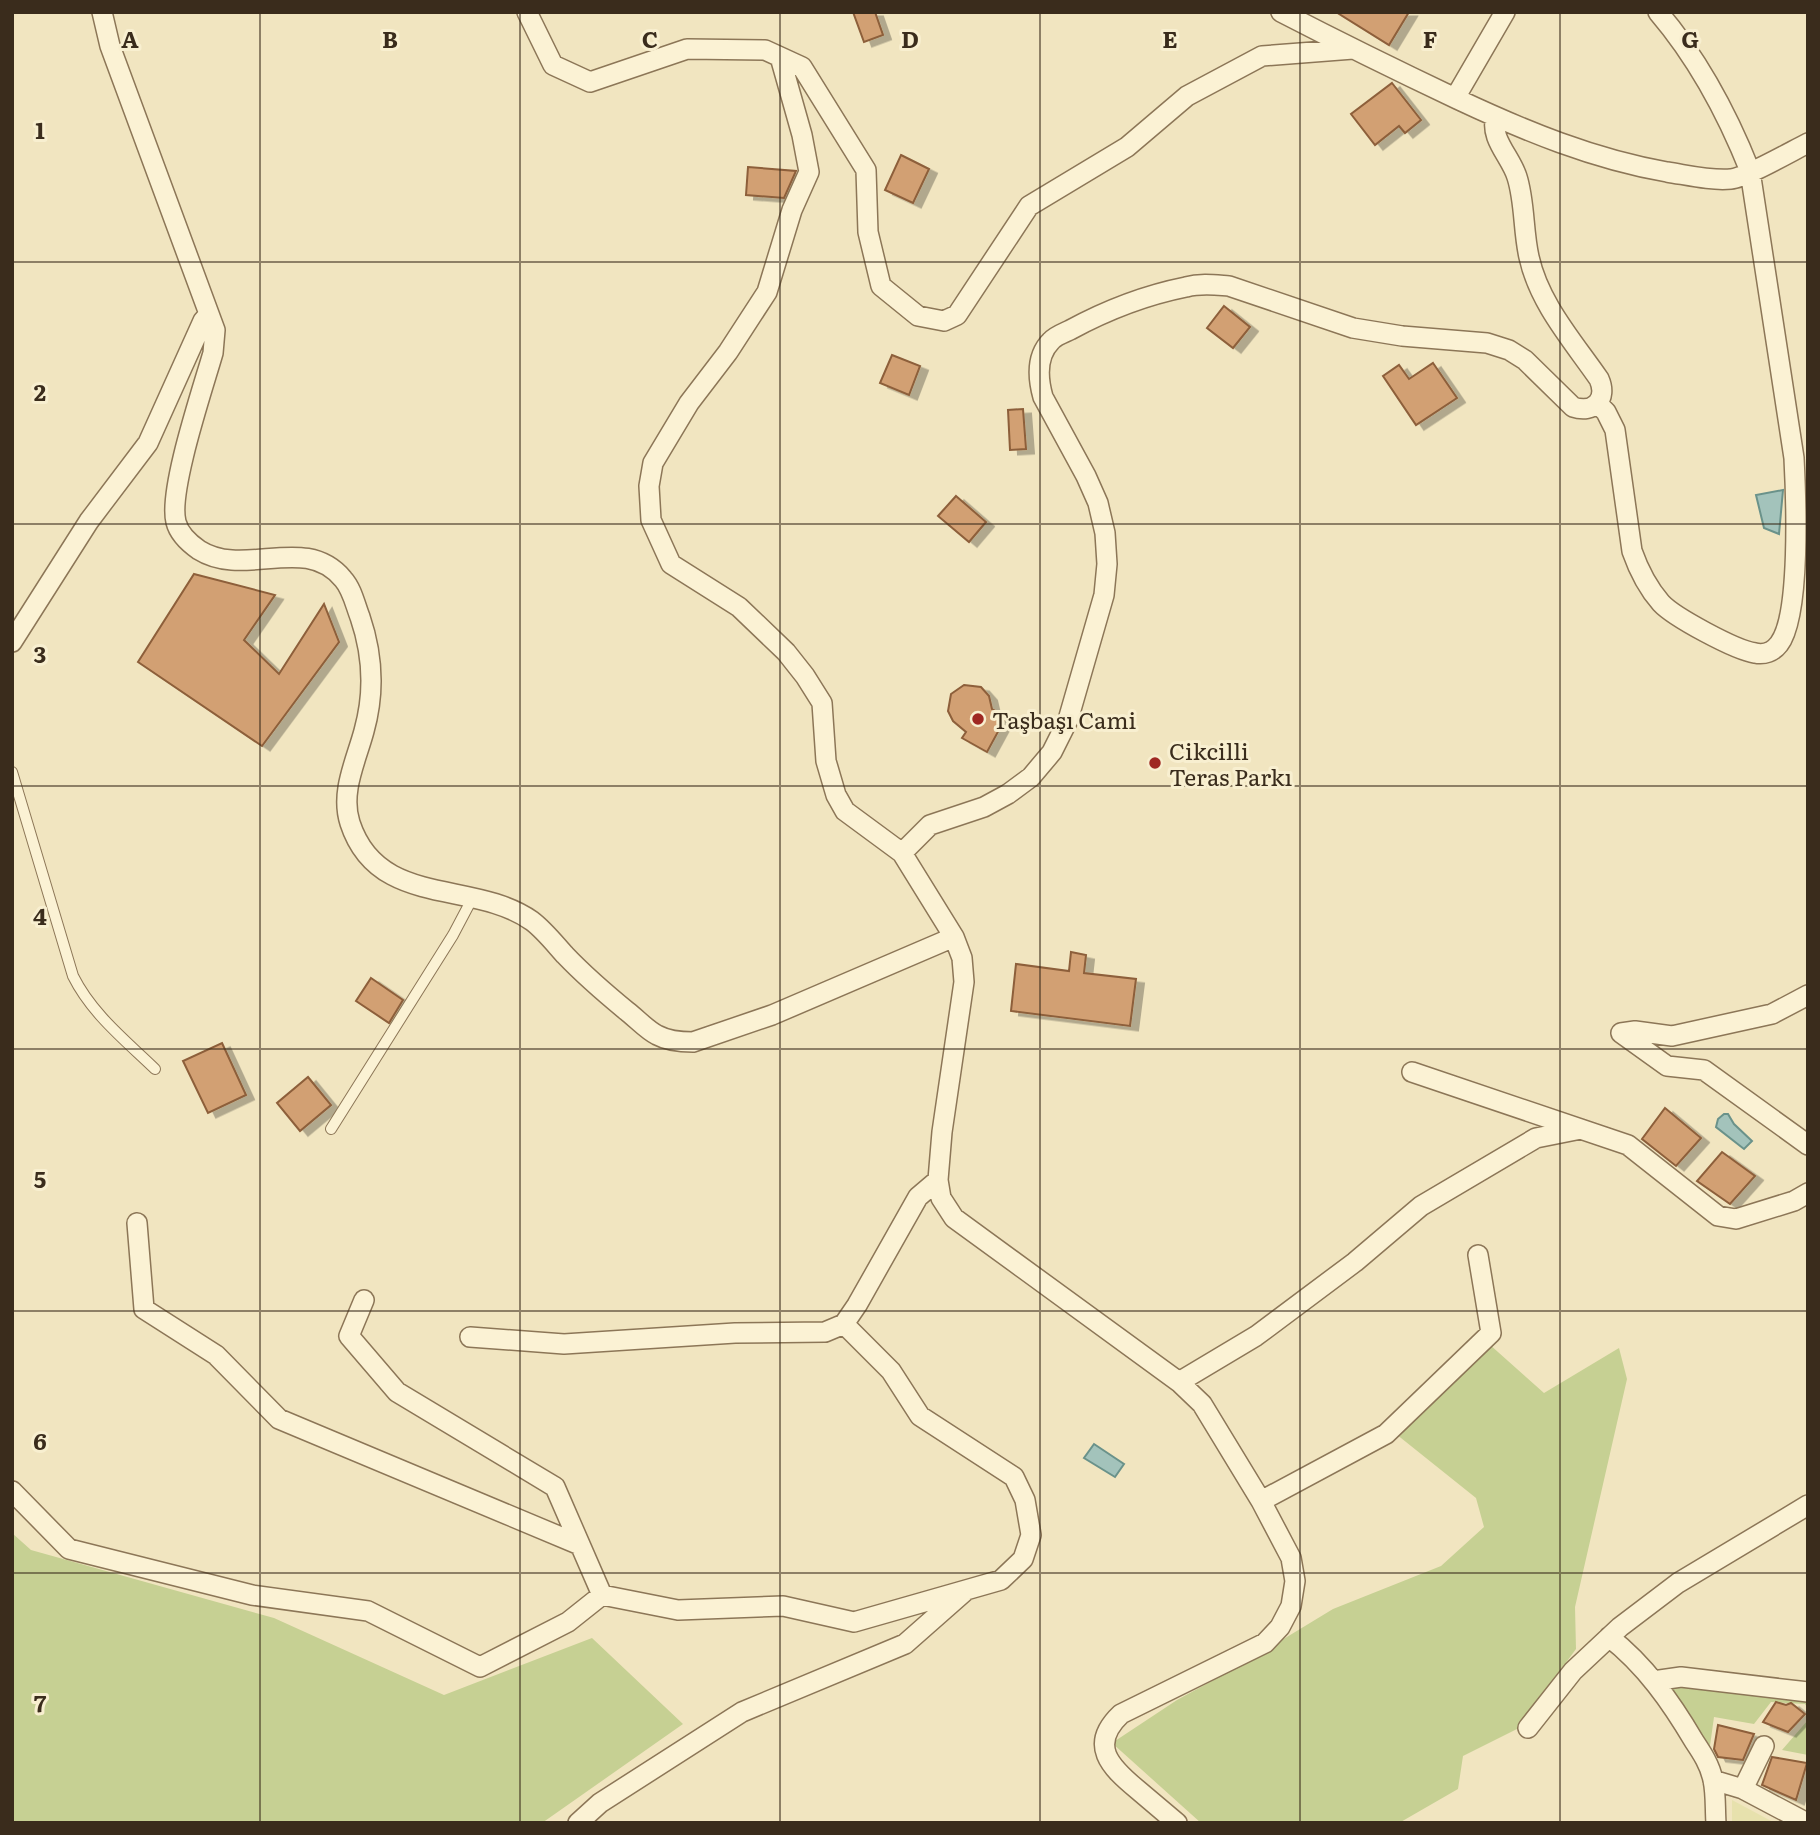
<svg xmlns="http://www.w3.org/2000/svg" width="1820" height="1835" viewBox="0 0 1820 1835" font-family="Literata,serif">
<defs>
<filter id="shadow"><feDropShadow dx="8" dy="4.5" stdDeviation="0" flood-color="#0004"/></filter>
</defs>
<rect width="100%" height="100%" fill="#f1e5c0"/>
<path fill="#e7e1ad" d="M1732,1800L1775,1823H1732Z"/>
<path fill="#c6d093" d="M1489,1344L1544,1393L1619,1348L1627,1379L1575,1607L1576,1649L1517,1729L1463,1756L1458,1789L1399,1823H1201L1112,1743L1177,1700L1234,1669L1333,1609L1441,1566L1484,1527L1476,1498L1396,1434Z
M12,1533L31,1550L274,1618L444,1695L592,1638L683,1724L542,1823H12Z
M1667,1685L1808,1700V1709L1805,1704L1771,1702L1754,1724L1714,1717L1709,1753Z
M1808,1720V1755L1782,1750Z"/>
<path fill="#a3c3bb" stroke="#6a928a" stroke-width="2" d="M1783,490L1779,534L1764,528L1756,495Z
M1724,1114H1728L1734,1124L1752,1141L1744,1149L1716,1127L1718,1119Z
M1094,1444L1124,1464L1115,1477L1084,1458Z"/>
<path fill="#d2a073" stroke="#8d5f3a" stroke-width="2" filter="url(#shadow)" d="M853,12H875L883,35L864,42Z
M1336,12H1409L1389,45Z
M1392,83L1421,120L1405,133L1399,126L1375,145L1351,114Z
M901,155L929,169L913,203L885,190Z
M748,167L796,171L784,198L746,195Z
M1224,306L1250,327L1233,348L1207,328Z
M892,355L920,366L909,395L880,383Z
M1433,363L1457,398L1416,425L1383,376L1399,365L1409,379Z
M1023,409L1026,449L1010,450L1008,410Z
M956,496L986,522L969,542L938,516Z
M194,574L275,595L244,640L279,674L324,604L339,642L262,746L138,662Z
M964,685L981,687L989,696L992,709L1006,717L987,752L962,738L966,732L953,721L948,711L951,694Z
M1071,952L1086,955L1084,973L1136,979L1130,1026L1011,1011L1016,964L1069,971Z
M371,978L403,1000L389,1023L356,1001Z
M222,1043L246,1095L208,1113L183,1061Z
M308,1077L331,1105L300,1131L277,1103Z
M1665,1108L1701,1138L1676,1166L1642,1139Z
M1722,1152L1755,1176L1730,1204L1697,1181Z
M1776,1702L1786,1705L1791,1703L1805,1714L1788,1732L1763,1722Z
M1718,1725L1754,1734L1743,1760L1718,1757L1714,1749Z
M1772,1757L1807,1763L1796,1800L1762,1785Z"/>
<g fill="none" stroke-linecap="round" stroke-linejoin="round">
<defs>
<path id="lane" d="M12,772L73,976C92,1014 125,1040 155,1069
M331,1129L453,935L472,899"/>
<path id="street" d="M102,12L110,46L215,330L213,353C203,388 168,491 176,522C179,534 189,543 199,550C245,579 305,533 343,579C352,589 355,604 360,617C373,655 375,692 364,731C356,761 340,792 350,823C378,909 473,879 532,921C544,930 555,944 565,955C585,976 606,994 628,1012C637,1019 647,1030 657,1035C668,1041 680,1042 693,1042L772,1015L954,937
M527,12L553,65L590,82L687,49L765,50L802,67L866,170L868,232L881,286L918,316L944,321L957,315L1029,206L1127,147L1187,96L1262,56L1353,49
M1281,12C1339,42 1398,71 1457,99C1525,131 1593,159 1667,172C1687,175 1711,181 1731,179C1745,178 1792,151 1808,143
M780,57L802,135L809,172L792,210L767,292L728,352L689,403L653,463L649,486L651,520L671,564L739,607L786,652L805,676L822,703L826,761L836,795L845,811L902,853L954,937L962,958L964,982L942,1132L938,1180L941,1198L954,1218L1179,1382L1202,1404L1261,1501L1291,1558L1295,1581L1291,1606L1280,1627L1265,1643L1121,1714C1088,1745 1110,1767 1138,1790C1151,1801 1164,1812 1177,1823
M1455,98L1505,12
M1598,404L1606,412L1615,430L1632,551C1639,571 1647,587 1661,603C1674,617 1735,650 1755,653C1764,655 1773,652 1779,644C1801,616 1796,496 1794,458L1750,171C1727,113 1699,60 1658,12
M12,642L89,521L148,443L203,321L209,314
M902,853L930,825L984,807L1008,794L1031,777L1052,752L1068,720L1104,595L1107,564L1105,533L1098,503L1086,476L1043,397C1038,379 1036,356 1051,341C1055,336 1064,333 1070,330C1105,311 1146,295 1186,287C1201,283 1215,285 1229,286L1353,328L1402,336L1487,343L1509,350L1525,360L1573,407C1594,414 1608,399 1599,379C1572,340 1539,303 1529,257C1523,231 1525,202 1517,177C1511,157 1489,138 1496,117
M1808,995L1772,1014L1672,1036L1635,1031L1621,1033L1667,1066L1704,1070L1808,1145
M1412,1072L1628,1145L1718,1216L1736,1219L1794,1201L1808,1193
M137,1223L144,1309L216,1355L279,1419L580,1545
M364,1300L349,1336L397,1392L555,1487L602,1595
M470,1337L564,1344L735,1333L825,1332L844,1324L857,1305L918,1197L938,1180
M1179,1382L1256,1336L1355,1262L1421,1206L1536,1138L1581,1129
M12,1491L69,1549L252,1595L368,1611L480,1667L568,1622L602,1595L678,1610L783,1606L854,1622L1001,1580L1023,1559L1031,1535L1025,1500L1014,1477L920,1416L891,1371L844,1324
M1261,1501L1386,1434L1491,1333L1478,1255
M1609,1637C1645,1665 1671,1702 1694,1741C1702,1753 1710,1765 1713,1780C1716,1793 1715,1809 1716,1823
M1653,1681L1681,1677L1808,1692
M1528,1728L1573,1671L1620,1627L1678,1583L1808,1505
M1713,1780L1743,1789L1807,1823
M1743,1789L1764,1746
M578,1823L600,1803L742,1712L905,1644L964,1592"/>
</defs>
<use href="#lane" stroke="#8c7657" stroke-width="12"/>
<use href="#street" stroke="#8c7657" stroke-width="22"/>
<use href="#lane" stroke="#fbf2d4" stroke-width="10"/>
<use href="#street" stroke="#fbf2d4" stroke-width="19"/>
</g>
<path fill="none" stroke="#3a2c1c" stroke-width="2" stroke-opacity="0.55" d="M260,12V1823M520,12V1823M780,12V1823M1040,12V1823M1300,12V1823M1560,12V1823M12,262H1808M12,524H1808M12,786H1808M12,1049H1808M12,1311H1808M12,1573H1808"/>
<g fill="#9f2822" stroke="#f8efd0" stroke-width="2.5">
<circle cx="978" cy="719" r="7"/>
<circle cx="1155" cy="763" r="7"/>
</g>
<g text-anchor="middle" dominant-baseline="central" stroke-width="6" stroke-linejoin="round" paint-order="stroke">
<g font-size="23" fill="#3a2c1c" stroke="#f8efd0" text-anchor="start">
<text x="992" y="719">Taşbaşı Cami</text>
<text x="1169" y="750">Cikcilli<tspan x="1169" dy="26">Teras Parkı</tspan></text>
</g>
</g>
<g font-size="23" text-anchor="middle" font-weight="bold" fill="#3a2c1c" stroke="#f8efd0" stroke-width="6" stroke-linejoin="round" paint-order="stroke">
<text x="130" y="48">A</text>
<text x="390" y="48">B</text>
<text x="650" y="48">C</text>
<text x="910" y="48">D</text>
<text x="1170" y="48">E</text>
<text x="1430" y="48">F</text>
<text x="1690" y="48">G</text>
<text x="40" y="139">1</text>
<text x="40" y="401">2</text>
<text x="40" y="663">3</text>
<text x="40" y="925">4</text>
<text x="40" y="1188">5</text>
<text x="40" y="1450">6</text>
<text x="40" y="1712">7</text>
</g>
<rect width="1820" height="1835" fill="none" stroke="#3a2c1c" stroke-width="28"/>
</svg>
